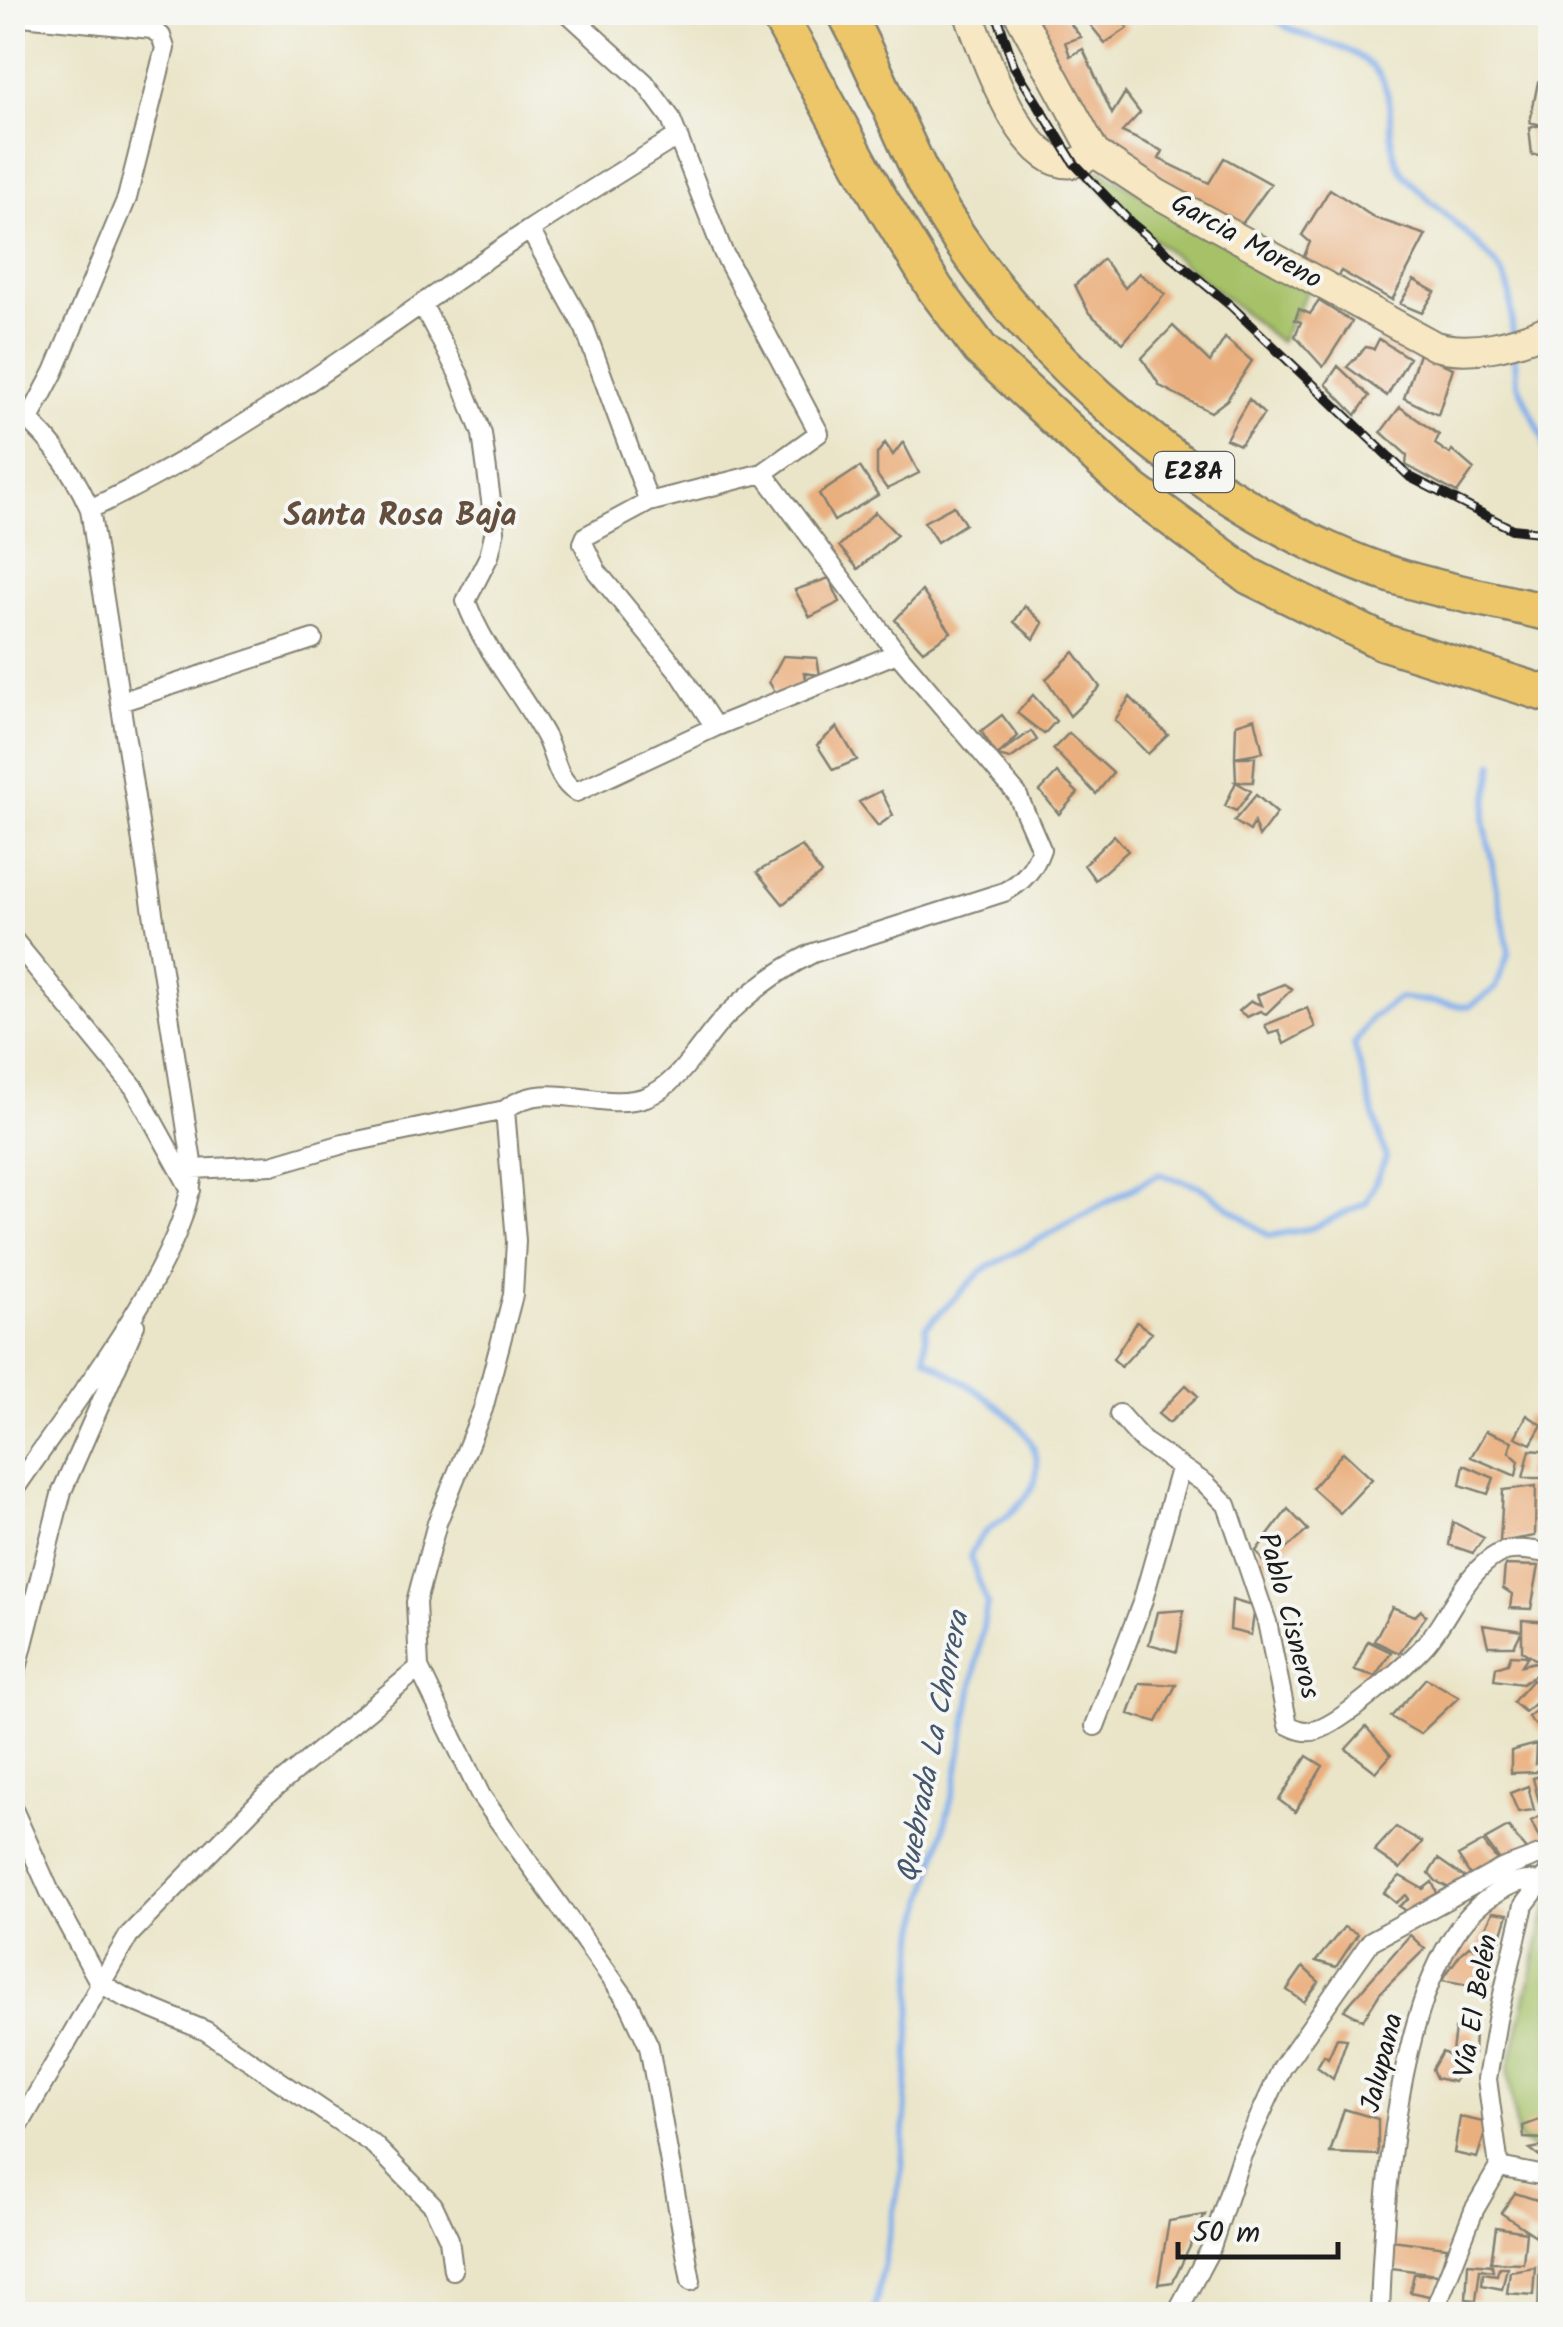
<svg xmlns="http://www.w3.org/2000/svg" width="1563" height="2327" viewBox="0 0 1563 2327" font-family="Kalam,sans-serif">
<rect width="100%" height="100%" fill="#f6f6f2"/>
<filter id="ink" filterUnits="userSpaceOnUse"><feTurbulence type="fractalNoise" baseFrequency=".01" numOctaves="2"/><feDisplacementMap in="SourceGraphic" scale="20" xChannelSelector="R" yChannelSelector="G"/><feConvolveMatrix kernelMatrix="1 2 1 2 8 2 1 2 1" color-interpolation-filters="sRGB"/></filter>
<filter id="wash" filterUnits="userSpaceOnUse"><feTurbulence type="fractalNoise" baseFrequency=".0048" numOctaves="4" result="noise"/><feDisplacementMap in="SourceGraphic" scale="40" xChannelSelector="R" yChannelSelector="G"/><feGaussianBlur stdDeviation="2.25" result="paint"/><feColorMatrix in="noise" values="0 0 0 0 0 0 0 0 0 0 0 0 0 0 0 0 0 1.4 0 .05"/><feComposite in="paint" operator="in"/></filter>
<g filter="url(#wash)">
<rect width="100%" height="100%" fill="#eae5c8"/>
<path fill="#a6c167" stroke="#616e42" stroke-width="2.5" d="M1100,170L1308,290L1280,342L1131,221L1086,172Z
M1550,1895V2159L1518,2139L1508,2072Z"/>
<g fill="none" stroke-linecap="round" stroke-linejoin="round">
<path stroke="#81afeb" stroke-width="6" d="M1269,12C1295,42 1334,38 1364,60C1407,91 1378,136 1402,171C1428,206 1499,252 1509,289C1512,303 1511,320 1513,335
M1514,347L1517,382L1544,440L1545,465
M874,2314L902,2168L916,1937L956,1781L987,1604L970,1557C982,1526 995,1529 1016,1508C1084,1441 971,1390 925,1357L926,1327L983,1270L1159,1174L1199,1186L1269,1236L1312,1228L1366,1203L1386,1158L1354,1045L1371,1018L1399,998L1469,1007L1496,988L1509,952L1484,820L1494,763"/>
</g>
<g id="blocks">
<path fill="#eaaf7e" d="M1045,12H1061L1081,37L1065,42L1070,56L1083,49L1112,114L1125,93L1140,113L1122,132L1163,151L1159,159L1209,183L1224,158L1271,184L1241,225L1199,200L1196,205L1104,143L1029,20Z
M1088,12H1115L1128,28L1105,43L1084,17Z
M1538,82L1550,92V154L1532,155L1529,128L1541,125L1530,122Z
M1330,189L1375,218L1426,235L1392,300L1341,271L1333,283L1303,259L1310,242L1302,235Z
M1103,259L1125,288L1139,273L1165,294L1123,343L1089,313L1075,285Z
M1414,280L1435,292L1422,313L1400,304Z
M1319,301L1352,322L1323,367L1295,336L1301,322L1295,320L1299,309L1310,314Z
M1173,326L1210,362L1225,338L1252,361L1227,400L1211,412L1160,386L1142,358Z
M1379,339L1409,358L1387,396L1347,367L1366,347L1374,349Z
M1419,354L1453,368L1438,415L1404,398Z
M1338,366L1369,396L1356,415L1326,384Z
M1249,399L1264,414L1240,445L1226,439Z
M1400,407L1439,435L1435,444L1450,454L1452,450L1474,469L1457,493L1406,465L1407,455L1381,432Z
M903,442L919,473L887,489L877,475V454L885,443L893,455Z
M860,467L878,495L834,521L819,494Z
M954,506L965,524L937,542L924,522Z
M875,512L897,535L858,569L839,546Z
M829,578L840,602L810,617L795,590Z
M922,591L951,632L923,651L895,620Z
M1025,606L1043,623L1034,639L1014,622Z
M1074,652L1100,687L1070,716L1046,679Z
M783,656L817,658L820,675L804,673L811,689L779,698L769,682Z
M1033,695L1056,721L1044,734L1017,713Z
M1130,697L1168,735L1148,754L1115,720Z
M1002,715L1018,736L997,756L1031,731L1037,740L1010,759L997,756L981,731Z
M1255,718L1263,752L1235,757H1255L1253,782H1236L1251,791L1236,811L1225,806L1236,782L1235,757L1236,724Z
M837,727L857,760L833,770L817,745Z
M1069,733L1113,773L1096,794L1053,749Z
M1057,773L1078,793L1059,814L1040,791Z
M881,791L893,815L878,826L859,802Z
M1256,795L1277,813L1259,837L1254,823L1250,831L1234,821Z
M1114,835L1128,851L1095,880L1084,865Z
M802,846L821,874L783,904L757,872Z
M1284,984L1292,989L1266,1014L1260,1011L1247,1017L1239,1011L1251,1001L1261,1005L1257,995Z
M1307,1008L1315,1027L1284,1044L1279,1031L1269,1034L1265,1025Z
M1137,1322L1152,1333L1121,1367L1113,1359Z
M1186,1385L1198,1396L1169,1423L1158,1414Z
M1527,1415L1542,1425L1531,1444L1515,1437Z
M1486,1431L1512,1441L1509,1452L1519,1461L1516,1476L1471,1457Z
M1530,1450L1550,1452V1478H1523Z
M1343,1452L1372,1479L1340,1513L1312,1488Z
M1464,1465L1494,1478L1488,1494L1460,1485Z
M1536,1486L1535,1536L1500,1542L1503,1490Z
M1288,1509L1308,1530L1266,1566L1256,1551Z
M1453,1522L1484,1538L1473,1553L1449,1545Z
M1505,1565L1539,1566L1531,1609L1510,1608L1512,1594L1503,1588Z
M1232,1600L1255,1607L1251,1635L1230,1630Z
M1392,1607L1415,1616L1421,1610L1426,1616L1399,1653L1374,1641Z
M1184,1610L1177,1652L1149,1644L1157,1612Z
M1522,1620L1550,1622V1654L1546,1658L1535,1659L1522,1651V1631L1514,1646H1488L1483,1625L1522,1631Z
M1368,1641L1391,1652L1375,1676L1354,1670Z
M1511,1655L1528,1656L1522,1665L1540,1661L1544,1669L1522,1684L1494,1680L1496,1667L1508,1663Z
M1426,1678L1459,1697L1420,1734L1391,1717Z
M1532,1680L1547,1692L1525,1712L1513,1702Z
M1140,1683L1176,1685L1157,1722L1129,1714Z
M1550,1699V1733L1546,1737L1528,1717Z
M1366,1727L1391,1755L1376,1772L1346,1749Z
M1536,1744L1535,1764L1543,1760L1536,1772L1511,1773V1751Z
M1307,1756L1323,1766L1295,1812L1279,1800Z
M1550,1773V1801L1539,1802L1533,1778Z
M1528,1786L1534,1810L1518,1812L1510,1793Z
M1550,1811V1836L1540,1840L1531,1821Z
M1396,1827L1422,1842L1400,1869L1374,1851Z
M1508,1827L1527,1851L1500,1860L1485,1840Z
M1483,1842L1497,1860L1472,1878L1458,1856Z
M1438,1859L1468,1880L1453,1890L1436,1881L1429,1873Z
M1400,1876L1423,1889L1432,1882L1438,1895L1411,1914L1399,1906L1409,1899L1406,1895L1396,1903L1384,1893Z
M1493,1912L1508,1914L1485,1988L1442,1980L1461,1953L1469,1946L1476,1948Z
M1344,1927L1358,1934L1336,1967L1316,1961Z
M1410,1935L1425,1949L1380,1993L1363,2020L1344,2010Z
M1303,1967L1319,1982L1304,2002L1287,1990Z
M1455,2029L1475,2031L1474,2054L1452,2052Z
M1337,2038L1347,2039L1333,2079L1317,2067L1324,2055L1328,2058Z
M1442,2052L1465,2063L1454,2082L1436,2078L1432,2069Z
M1344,2109L1378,2119V2155L1330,2153Z
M1550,2116V2160L1546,2161L1530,2149L1545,2146V2139L1524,2138L1523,2126Z
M1460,2117L1488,2123L1477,2158L1454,2153Z
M1515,2193L1540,2201L1536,2236L1501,2213Z
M1205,2215L1173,2282L1158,2284L1169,2221Z
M1496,2227L1526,2232L1523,2263L1491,2262Z
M1391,2240L1447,2247L1434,2297L1410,2292L1414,2274H1437L1391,2268Z
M1468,2263L1492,2265L1493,2271L1480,2269L1476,2300L1466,2299Z
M1499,2267H1507L1502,2289L1482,2285L1483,2273L1497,2275Z
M1535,2267L1533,2295L1507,2293L1510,2271Z"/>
</g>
</g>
<g filter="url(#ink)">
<use href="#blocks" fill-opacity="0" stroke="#838072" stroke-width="2.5"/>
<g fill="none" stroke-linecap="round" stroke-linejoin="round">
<defs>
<path id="street" d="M567,12L645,83L670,117L723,252L819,433L763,473L649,502L586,536L583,543L597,572L680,673L715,727
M12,15L152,29L161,36L165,48L127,198L54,372L29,419
M530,230L585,329L649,502
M422,304L459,375L482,434L495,530L489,556L466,601C484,651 521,691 546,738C555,757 557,780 576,792L715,727L897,653
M12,407C47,432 72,469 90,509L193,1169C188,1262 66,1412 12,1493
M90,509C248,435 384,327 529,230C578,198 628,167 678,136
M120,702L313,639
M12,938L134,1087L191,1190
M193,1169L272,1165L343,1144L505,1110
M1119,1414L1143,1441L1206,1484L1227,1505L1267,1622L1288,1725C1298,1730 1306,1733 1317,1730C1343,1722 1407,1665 1426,1644C1450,1616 1464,1573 1498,1554C1511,1546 1535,1551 1550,1554
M419,1668L481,1796L629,2003L649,2046L691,2281
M12,1688L62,1491L135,1325
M1095,1726L1142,1603L1180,1469
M12,1807L50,1892L99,1982L124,1997L206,2031L374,2145L433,2205L449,2239L453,2270
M1550,1871L1524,1905L1497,2020L1487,2079L1499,2167L1550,2177
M13,2136L129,1935L264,1797L419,1668L416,1602L437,1523L483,1409L513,1295L516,1241L505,1110C546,1076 599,1113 646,1097C681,1084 701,1041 726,1016C753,990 780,969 813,953L1004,892C1023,882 1034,869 1041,849L1017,794L897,653L763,473
M1176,2314L1210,2250L1241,2157L1282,2068L1371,1941L1502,1869L1550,1851
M1380,2314C1383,2210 1396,1960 1490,1897C1505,1887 1519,1878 1538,1882
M1433,2314L1474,2210L1499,2167
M1548,2314L1550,2219"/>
<path id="secondary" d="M968,12C984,51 1021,171 1074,163C1080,162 1089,156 1095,153
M1018,12L1095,153L1156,193L1435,346C1473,356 1514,344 1550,329"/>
<path id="highway" d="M777,12L878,196L936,290L980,349L1133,490L1249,576L1383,642L1550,695
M845,12C877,70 899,133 930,191C1020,354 1217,519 1395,576C1446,592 1499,601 1550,613"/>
</defs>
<use href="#street" stroke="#838072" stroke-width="22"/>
<use href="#secondary" stroke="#838072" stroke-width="32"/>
<use href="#highway" stroke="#838072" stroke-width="40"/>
<use href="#street" stroke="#fff" stroke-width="18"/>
<use href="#secondary" stroke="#f7e8c3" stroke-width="28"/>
<use href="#highway" stroke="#ecc669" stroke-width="35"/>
<defs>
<path id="rail" d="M996,12L1014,66L1074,163L1130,222L1231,306L1410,477L1512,529L1550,533"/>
</defs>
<use href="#rail" stroke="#1c1c1c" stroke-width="10"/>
<use href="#rail" stroke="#f6f6f2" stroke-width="6" stroke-dasharray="19" stroke-linecap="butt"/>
</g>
</g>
<g text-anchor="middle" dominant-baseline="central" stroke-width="8" stroke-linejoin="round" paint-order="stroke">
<rect fill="#f6f6f2" stroke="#5d5d5c" stroke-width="2.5" x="1154" y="452" width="80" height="40" rx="8"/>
<g font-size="25" font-weight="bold" fill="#1c1c1c">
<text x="1194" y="472">E28A</text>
</g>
<g font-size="28" fill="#1c1c1c" stroke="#f6f6f2">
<text transform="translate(1246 242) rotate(29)">Garcia Moreno</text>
<text transform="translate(1288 1616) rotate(75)">Pablo Cisneros</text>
<text transform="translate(1477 2006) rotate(-80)">Vía El Belén</text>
<text transform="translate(1383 2063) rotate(-76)">Jalupana</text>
</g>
<g font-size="30" font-style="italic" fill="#44576f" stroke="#f6f6f2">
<text transform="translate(934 1747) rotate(-79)">Quebrada La Chorrera</text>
</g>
<g font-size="32" font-weight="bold" fill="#644f3e" stroke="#f6f6f2">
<text x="400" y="516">Santa Rosa Baja</text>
</g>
</g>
<rect width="1563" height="2327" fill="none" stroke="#f6f6f2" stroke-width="50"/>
<path d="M1178 2242v15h160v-15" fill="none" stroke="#1c1c1c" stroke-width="5"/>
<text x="1193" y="2242" font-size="30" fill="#1c1c1c" stroke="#f6f6f2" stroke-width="8" paint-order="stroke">50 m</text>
</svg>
